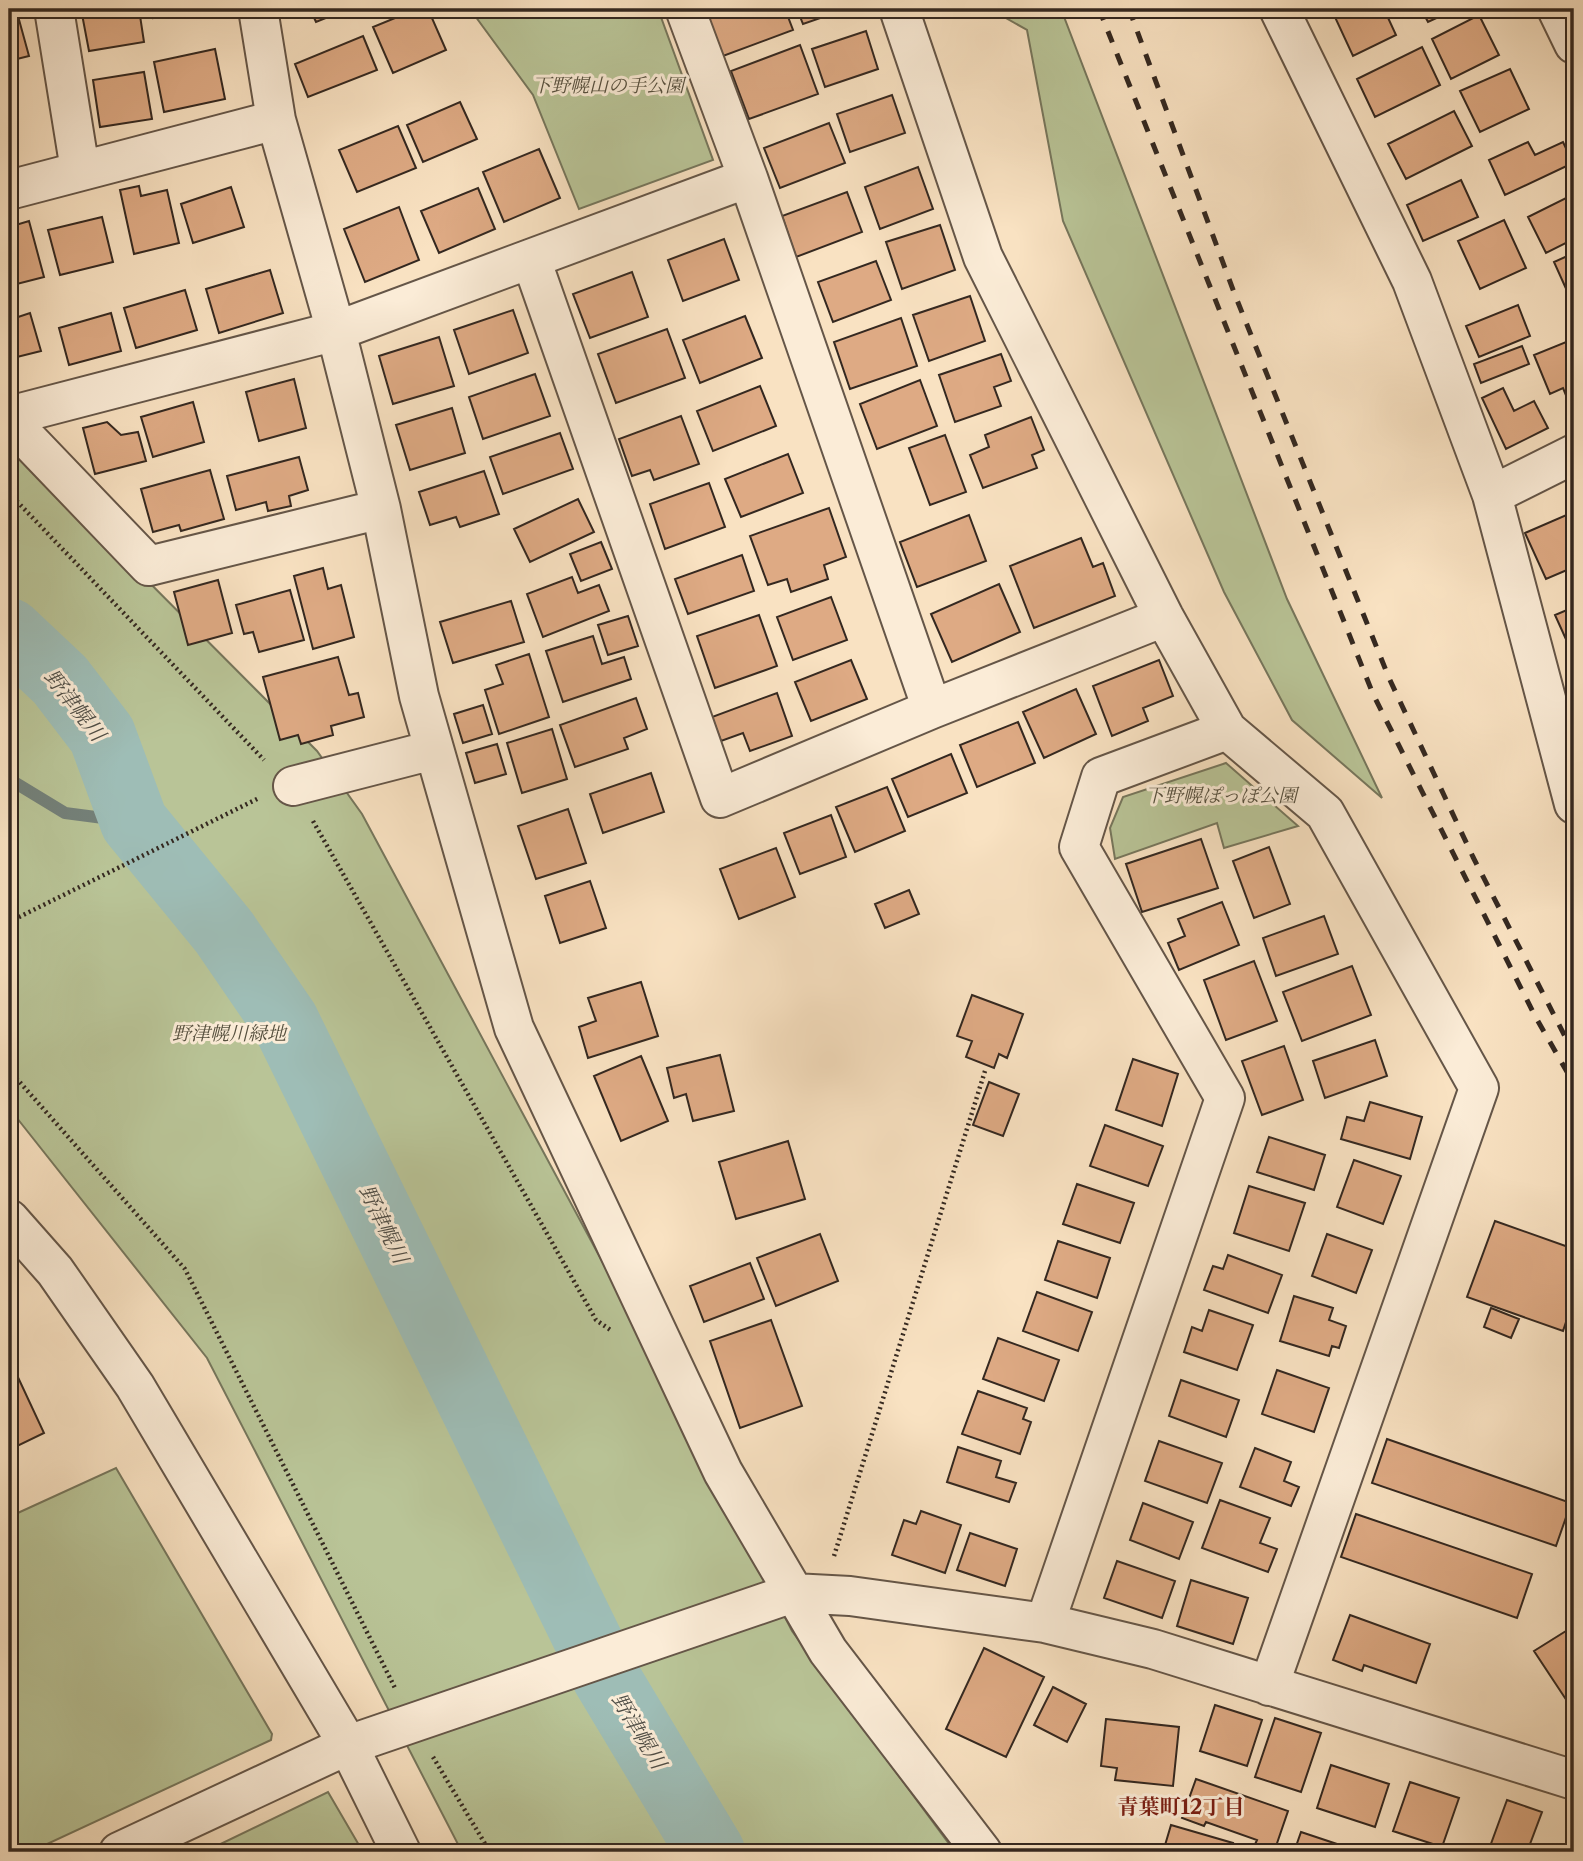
<svg xmlns="http://www.w3.org/2000/svg" width="1583" height="1861" viewBox="0 0 1583 1861" font-family="'Libre Caslon Text','Noto Serif JP',serif">
<rect width="100%" height="100%" fill="#f9e2c2"/>
<filter id="stains"><feTurbulence type="fractalNoise" baseFrequency=".00286" numOctaves="4"/><feColorMatrix values="0 0 0 0 .2 0 0 0 0 .09 0 0 0 0 .02 0 0 0 .5 -.17"/></filter>
<radialGradient id="worn" r=".72"><stop offset=".6" stop-color="#630" stop-opacity="0"/><stop offset="1" stop-color="#630" stop-opacity=".3"/></radialGradient>
<path fill="#b9c497" stroke="#76765c" stroke-width="2" d="M470,9H658L713,160L579,209L533,95Z
M990,9H1061L1287,599L1382,798L1292,720L1224,592L1063,221L1027,30Z
M9,436L99,532L317,751L362,814L625,1304L792,1631L955,1852H462L207,1358L9,1108Z
M1226,763L1298,826L1224,848L1217,823L1115,859L1110,828L1123,797Z
M116,1468L272,1734L271,1740L30,1852H9V1517Z
M328,1792L363,1852H204Z"/>
<g fill="none" stroke-linecap="round" stroke-linejoin="round">
<path stroke="#74817a" stroke-width="12" d="M9,779L65,813L134,822"/>
<path stroke="#9ebdb6" stroke-width="68" d="M9,632L60,680L102,735L134,822L224,932L285,1021L606,1677L711,1852"/>
</g>
<path fill="#deaa84" stroke="#342820" stroke-width="2" d="M81,9H139L144,42L89,51Z
M151,9H208L153,18Z
M310,9H348L316,22Z
M417,9H428L446,50L393,73L373,27Z
M718,9H785L793,30L723,56L707,13Z
M797,9H833L835,13L803,24Z
M1346,9H1384L1396,35L1353,56L1334,15Z
M1421,9H1456L1428,22Z
M1479,15L1499,55L1451,79L1432,39Z
M18,16L29,56L9,61V18Z
M866,31L878,69L825,87L812,49Z
M363,36L377,70L308,97L295,64Z
M800,45L818,94L749,119L731,71Z
M1422,47L1440,85L1375,117L1357,79Z
M215,49L225,99L164,112L154,62Z
M1510,69L1529,109L1480,132L1460,91Z
M144,72L152,119L100,127L93,80Z
M892,95L905,133L850,152L837,114Z
M460,102L477,139L423,162L407,125Z
M1454,111L1472,146L1406,179L1388,144Z
M829,123L845,163L780,188L764,148Z
M398,126L416,168L357,192L339,150Z
M1528,142L1535,155L1563,142L1573,163L1505,195L1489,160Z
M539,149L560,198L504,222L483,172Z
M918,167L933,209L880,229L865,187Z
M1461,180L1478,217L1423,241L1407,205Z
M139,186L141,196L167,190L179,243L134,254L120,190Z
M231,187L244,227L193,243L181,204Z
M478,188L495,229L439,253L421,211Z
M847,192L862,232L796,257L782,216Z
M1570,196L1574,204V239L1546,253L1528,217Z
M399,207L419,260L365,282L344,229Z
M102,217L113,262L60,275L48,230Z
M1504,220L1526,268L1480,289L1458,241Z
M29,221L44,277L9,286V227Z
M940,225L955,270L902,289L886,242Z
M724,239L739,280L683,301L668,260Z
M1574,253V302H1572L1554,262Z
M876,261L891,300L833,322L818,282Z
M270,270L283,313L219,333L206,289Z
M632,272L648,317L590,338L573,294Z
M185,290L197,330L136,348L124,308Z
M970,296L985,341L929,361L913,315Z
M1518,305L1530,336L1479,357L1466,326Z
M513,310L528,353L469,374L454,330Z
M30,313L41,351L9,359V320Z
M111,313L121,351L69,365L59,328Z
M745,316L762,358L700,383L683,340Z
M901,318L917,366L850,389L834,342Z
M667,329L685,378L616,403L598,354Z
M439,337L454,386L393,404L379,356Z
M1571,340L1574,348V404L1570,405L1563,388L1550,394L1534,355Z
M1522,346L1529,364L1481,383L1474,364Z
M1001,354L1011,381L994,387L1001,406L955,422L939,375Z
M535,374L550,416L483,439L469,397Z
M294,379L306,428L259,441L246,392Z
M920,380L937,426L877,449L860,404Z
M760,386L776,426L713,451L697,411Z
M1503,388L1514,411L1534,401L1548,428L1506,449L1482,398Z
M193,402L204,442L153,457L141,417Z
M452,408L465,453L410,470L396,425Z
M681,416L699,464L654,480L650,470L632,476L619,439Z
M1031,417L1044,450L1032,455L1037,468L983,488L970,455L989,447L985,435Z
M107,422L121,435L138,432L146,461L95,474L83,428Z
M560,433L573,469L503,494L490,457Z
M945,435L966,492L930,505L909,448Z
M788,454L803,493L741,517L725,479Z
M299,457L308,490L289,496L291,506L268,511L266,502L236,510L227,476Z
M210,470L224,519L181,531L179,525L153,532L141,489Z
M484,471L499,514L460,527L456,517L430,525L419,492Z
M709,483L725,527L665,549L650,504Z
M578,499L594,532L530,562L514,529Z
M829,508L846,557L824,565L828,579L791,592L787,579L768,585L750,536Z
M1571,513L1574,520V567L1546,579L1525,533Z
M969,515L986,561L917,587L900,542Z
M1081,538L1093,567L1103,563L1115,596L1034,628L1010,566Z
M601,542L612,569L581,581L570,554Z
M742,555L754,591L688,614L675,579Z
M323,568L328,589L341,585L354,637L313,649L294,576Z
M572,577L578,593L599,585L609,611L543,637L527,594Z
M218,580L232,633L188,645L174,592Z
M999,584L1020,632L952,662L931,614Z
M290,590L304,640L259,652L253,632L244,634L236,605Z
M831,597L847,640L793,660L777,617Z
M511,601L524,642L453,663L440,622Z
M1574,607V657L1555,615Z
M759,615L777,666L715,688L697,636Z
M628,616L638,646L608,655L598,625Z
M593,636L602,664L624,657L631,679L563,702L546,651Z
M529,654L549,717L499,734L485,690L503,684L496,665Z
M338,657L349,695L358,693L364,717L331,726L333,735L301,744L298,735L280,740L263,677Z
M851,660L867,699L811,721L795,682Z
M1159,660L1173,696L1143,708L1148,721L1112,736L1093,686Z
M1076,689L1096,734L1044,758L1023,712Z
M777,693L792,736L750,751L743,733L721,741L712,717Z
M636,698L647,729L624,738L628,749L575,767L560,725Z
M483,705L492,734L463,743L454,714Z
M1018,722L1035,763L977,787L960,745Z
M552,729L567,779L522,793L507,743Z
M497,744L506,774L475,783L466,753Z
M951,754L967,793L908,817L892,779Z
M651,773L664,812L603,833L590,794Z
M887,787L905,831L855,852L836,807Z
M568,809L586,863L536,879L518,826Z
M831,815L846,857L800,874L784,833Z
M1201,839L1218,888L1142,912L1126,864Z
M1269,847L1290,904L1254,918L1233,861Z
M776,848L795,897L739,919L720,869Z
M590,881L606,928L560,943L545,896Z
M909,890L919,914L885,928L875,904Z
M1222,902L1239,945L1179,970L1168,943L1185,936L1178,919Z
M1324,916L1338,954L1276,976L1263,938Z
M1254,961L1277,1021L1226,1040L1204,980Z
M1352,966L1371,1015L1302,1041L1283,992Z
M641,982L658,1036L588,1058L579,1027L596,1021L588,998Z
M972,995L1023,1014L1007,1058L999,1054L994,1068L966,1057L972,1041L957,1036Z
M1375,1040L1387,1076L1325,1098L1313,1061Z
M1284,1046L1303,1100L1262,1115L1242,1061Z
M720,1055L734,1111L693,1121L686,1094L674,1098L667,1068Z
M641,1056L668,1121L621,1141L594,1076Z
M1133,1059L1178,1074L1162,1126L1116,1110Z
M989,1082L1019,1094L1003,1136L973,1125Z
M1370,1102L1422,1117L1410,1159L1341,1139L1347,1117L1364,1121Z
M1105,1125L1163,1146L1148,1186L1090,1166Z
M1269,1137L1325,1155L1314,1190L1257,1172Z
M788,1141L805,1199L736,1219L719,1162Z
M1354,1160L1401,1176L1383,1224L1337,1207Z
M1077,1184L1134,1203L1120,1243L1063,1224Z
M1249,1186L1305,1203L1289,1251L1234,1233Z
M1495,1221L1574,1249V1298L1563,1331L1467,1297Z
M820,1234L838,1281L776,1306L757,1258Z
M1327,1234L1372,1250L1356,1293L1312,1276Z
M1058,1241L1110,1258L1097,1298L1045,1280Z
M1228,1255L1282,1275L1268,1313L1204,1290L1213,1266L1223,1269Z
M750,1263L764,1299L704,1322L690,1286Z
M1037,1292L1092,1312L1078,1351L1023,1331Z
M1294,1296L1333,1308L1329,1320L1346,1326L1339,1348L1332,1346L1329,1356L1280,1341Z
M1491,1308L1519,1319L1511,1338L1484,1327Z
M1209,1310L1253,1325L1237,1370L1184,1352L1192,1327L1202,1331Z
M771,1320L802,1406L740,1428L710,1341Z
M998,1338L1059,1360L1044,1401L983,1379Z
M9,1358L44,1433L9,1450Z
M1277,1370L1329,1388L1314,1432L1262,1414Z
M1181,1380L1239,1400L1226,1437L1169,1416Z
M978,1391L1027,1408L1023,1419L1031,1422L1020,1454L962,1434Z
M1387,1439L1571,1503L1556,1546L1372,1483Z
M1159,1441L1222,1463L1207,1503L1145,1481Z
M958,1447L1001,1461L996,1477L1016,1483L1009,1502L947,1482Z
M1255,1448L1291,1462L1284,1481L1299,1487L1291,1506L1240,1487Z
M1220,1500L1270,1518L1260,1543L1277,1549L1268,1572L1202,1548Z
M1143,1503L1193,1522L1179,1559L1130,1540Z
M921,1511L961,1525L945,1573L892,1555L904,1520L916,1524Z
M1356,1514L1532,1574L1517,1618L1341,1557Z
M970,1533L1017,1549L1005,1586L957,1570Z
M1117,1561L1175,1581L1162,1618L1104,1598Z
M1191,1580L1248,1598L1233,1644L1177,1626Z
M1350,1615L1430,1644L1416,1683L1364,1665L1362,1671L1333,1660Z
M1574,1626V1697L1567,1701L1534,1651Z
M984,1648L1044,1677L1006,1757L946,1729Z
M1053,1687L1086,1704L1067,1742L1034,1725Z
M1215,1705L1262,1720L1247,1766L1200,1751Z
M1275,1718L1321,1733L1301,1792L1255,1777Z
M1106,1719L1179,1727L1173,1786L1115,1780L1117,1768L1101,1766Z
M1331,1765L1389,1784L1375,1827L1317,1808Z
M1196,1779L1288,1811L1274,1852L1252,1851L1257,1840L1206,1822L1204,1826L1182,1818Z
M1410,1782L1459,1798L1442,1847L1393,1831Z
M1507,1800L1542,1812L1527,1852H1488Z
M1171,1825L1233,1843L1230,1852H1163Z
M1301,1832L1346,1847L1345,1852H1294Z"/>
<g fill="none" stroke-linecap="round" stroke-linejoin="round">
<defs>
<path id="minor" d="M54,9L80,170
M258,9L276,120L336,331L381,509L419,696L514,1028L723,1472L828,1651L982,1852
M685,9L748,178L932,709
M899,9L983,257L1164,617L1227,730L1325,813L1479,1088L1269,1686
M1279,9L1412,281L1492,495L1574,804
M1557,9L1574,44
M9,190L276,120
M531,259L720,798L932,709L1164,617
M9,416L336,331L748,178
M9,420L149,566L381,509
M1492,495L1574,454
M293,786L433,750
M9,1219L55,1271L135,1386L348,1745L401,1852
M1045,1623L1225,1098L1079,847L1101,777L1227,730
M119,1852L348,1745L793,1593L850,1596L1045,1623L1153,1649L1574,1780"/>
</defs>
<use href="#minor" stroke="#655648" stroke-width="42"/>
<path stroke="#342820" stroke-width="4.5" stroke-dasharray="2 3.5" stroke-linecap="butt" d="M9,493L264,760
M313,821L596,1320L612,1331
M9,922L259,798
M9,1070L185,1269L395,1688
M834,1556L985,1071
M433,1757L490,1852"/>
<use href="#minor" stroke="#fbecd7" stroke-width="38"/>
<path stroke="#342820" stroke-width="5" stroke-dasharray="12 12" stroke-linecap="butt" d="M1099,9L1373,694L1535,1016L1574,1084
M1129,9L1235,295L1389,678L1473,857L1574,1054"/>
</g>
<g text-anchor="middle" dominant-baseline="central" stroke-width="6" stroke-linejoin="round" paint-order="stroke">
<g font-size="19" font-style="italic" fill="#554f3e" stroke="#fbecd7">
<text x="608" y="85">下野幌山の手公園</text>
<text x="1221" y="795">下野幌ぽっぽ公園</text>
<text x="229" y="1033">野津幌川緑地</text>
</g>
<g font-size="21" font-style="italic" fill="#4e4d46" stroke="#fbecd7">
<text transform="translate(75 705) rotate(52)">野津幌川</text>
<text transform="translate(384 1224) rotate(64)">野津幌川</text>
<text transform="translate(639 1731) rotate(59)">野津幌川</text>
</g>
<g font-size="21" font-weight="bold" fill="#7a1f14" stroke="#fbecd7">
<text x="1181" y="1806">青葉町12丁目</text>
</g>
</g>
<rect width="1583" height="1861" fill="none" stroke="#f9e2c2" stroke-width="35"/>
<rect x="10" y="10" width="1562" height="1840" fill="none" stroke="#342820" stroke-width="3.5"/>
<rect x="18" y="18" width="1548" height="1826" fill="none" stroke="#342820" stroke-width="2"/>
<rect width="100%" height="100%" filter="url(#stains)"/>
<rect width="100%" height="100%" fill="url(#worn)"/>
</svg>
